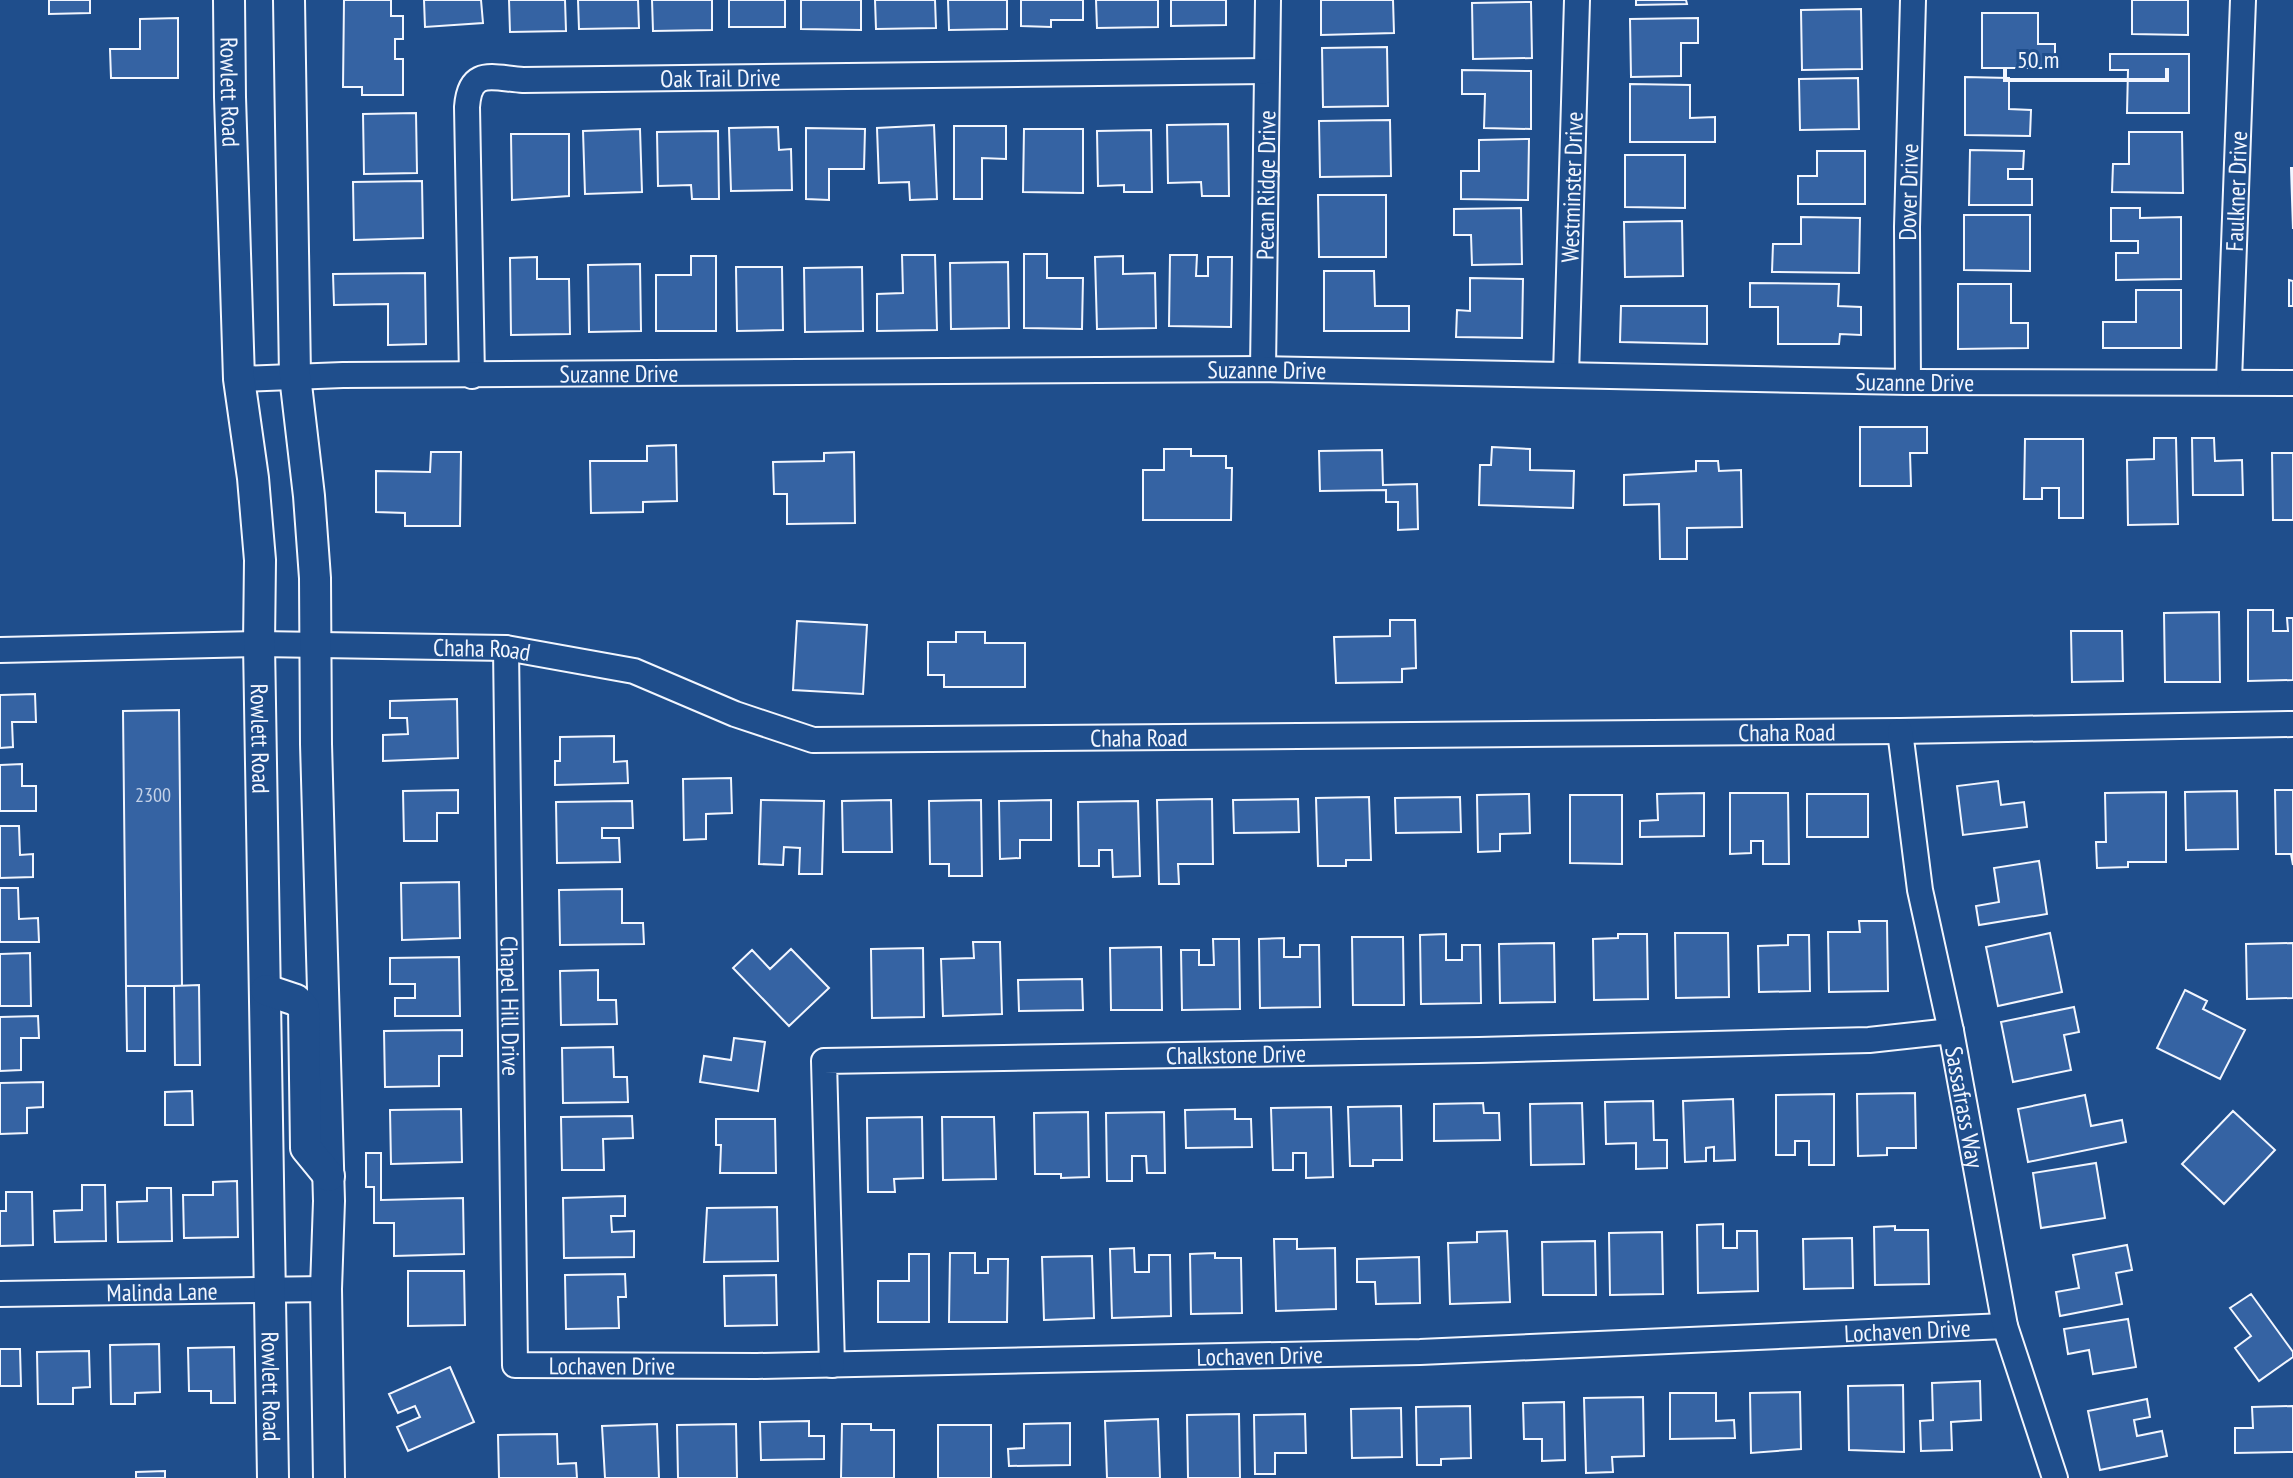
<svg xmlns="http://www.w3.org/2000/svg" width="2293" height="1478" viewBox="0 0 2293 1478" font-family="'PT Sans Narrow',sans-serif">
<rect width="100%" height="100%" fill="#1f4e8c"/>
<path fill="#3563a3" stroke="#f2f6ff" stroke-width="2" d="M49,0H90V13L49,14Z
M344,0H391V16H403V39H395V59H403V95H362V87H343Z
M424,0H481L483,23L425,27Z
M509,0H565L566,31L510,32Z
M578,0H638L639,28L579,29Z
M652,0H712V30L653,31Z
M729,0H785V27H729Z
M801,0H861V30L801,29Z
M875,0H935L936,28L876,29Z
M948,0H1007V29L949,30Z
M1021,0H1083V20H1051V27L1021,26Z
M1096,0H1158V27L1097,28Z
M1171,0H1226V25L1171,26Z
M1321,0H1393L1394,33L1321,35Z
M1636,0H1686L1687,4L1636,5Z
M2132,0H2188V35L2132,34Z
M1531,2L1532,58L1473,59L1472,3Z
M1861,9L1862,69L1802,70L1801,10Z
M1982,13H2038V44H2055V68H1982Z
M178,18V78H111L110,49H140V19Z
M1698,18V43H1681V76L1631,77L1630,19Z
M1387,47L1388,106L1323,107L1322,48Z
M2110,54H2189V113H2127L2128,70H2110Z
M1462,70L1531,71V129L1484,128L1485,94H1462Z
M1965,77L2009,78V109L2031,110L2030,136L1965,135Z
M1858,78L1859,129L1800,130L1799,79Z
M1630,84L1690,85V118L1715,117V142H1630Z
M416,113L417,173L364,174L363,114Z
M1390,120L1391,176L1320,177L1319,121Z
M1228,124L1229,196H1202L1201,182L1168,183L1167,125Z
M934,125L937,199L910,200L909,182L879,183L877,128Z
M954,126H1006V159L982,158V199H954Z
M778,127L779,150L791,149L792,190L731,191L729,128Z
M806,128L865,129L864,169H829V200L806,199Z
M640,129L642,192L585,194L583,131Z
M1024,129H1083V193L1023,192Z
M1151,130L1152,192H1124V185L1098,186L1097,131Z
M718,131L719,199H692L691,185L658,186L657,132Z
M2129,132H2182L2183,193L2112,192L2113,164H2129Z
M511,134H569V196L512,200Z
M1529,139L1528,200L1461,199V171H1479V140Z
M1970,150L2024,151L2023,169H2008V179H2032V205H1969Z
M1817,151H1865V204H1798V176H1817Z
M1625,155H1685V208L1625,207Z
M2291,168H2293V229Z
M422,181L423,238L354,240L353,182Z
M1318,195H1386V257H1319Z
M1521,208L1522,264L1472,265L1471,235H1454V209Z
M2111,208H2140V218L2181,217V279L2116,280V253H2138V241H2111Z
M1964,215H2030V271L1964,270Z
M1801,217L1860,218L1859,273L1772,272L1773,244H1801Z
M1682,221L1683,276L1625,277L1624,222Z
M1024,254H1047V278H1083L1082,329L1024,328Z
M902,255H935L937,330L877,331V294L903,293Z
M1170,255H1197L1196,276H1208V257H1232L1231,327L1169,326Z
M691,256H716V331H656V275H691Z
M1123,256V274L1155,273L1156,328L1097,329L1095,257Z
M537,257V279H569L570,334L511,335L510,258Z
M1008,262L1009,328L951,329L950,263Z
M640,264L641,331L589,332L588,265Z
M736,267H782L783,330L737,331Z
M862,267L863,331L805,332L804,268Z
M1324,271H1374L1375,306H1409V331H1324Z
M425,273L426,344L388,345V304L334,305L333,274Z
M1470,278L1523,279L1522,338L1456,337L1457,310L1470,311Z
M2289,280L2293,281V306H2289Z
M1750,283L1839,284L1838,306L1861,307V335L1840,334L1839,344H1778V307H1750Z
M1958,284H2011V323H2028V348L1958,349Z
M2136,290H2181V348H2103V322H2136Z
M1621,306H1707V344L1620,342Z
M1860,427H1927V453H1910L1911,486H1860Z
M2154,438H2176L2178,524L2128,525L2127,460L2154,459Z
M2192,438H2214L2215,461L2242,460L2243,495H2193Z
M2025,439H2083V518H2059V488H2042V499H2024Z
M676,445L677,501L643,502V512L591,513L590,461H647V446Z
M1492,447L1530,449V470L1574,471L1573,508L1479,505L1480,465H1491Z
M1164,449H1191V456H1226V468H1232L1231,520H1143V470H1164Z
M1382,450L1383,485L1417,484L1418,529L1398,530V502H1386V490L1320,491L1319,451Z
M431,452H461L460,526H405V513L376,512V471L430,472Z
M854,452L855,523L787,524V494H774L773,462L824,461V453Z
M2272,453H2293V520H2273Z
M1696,461H1718L1719,471L1741,470L1742,527L1687,528V559H1660L1659,504L1624,505V475L1696,471Z
M2248,610H2273V631H2288L2287,618H2293V680L2248,681Z
M2219,612L2220,682H2165L2164,613Z
M1390,620H1415L1416,668L1402,669V682L1336,683L1334,637L1390,636Z
M797,621L867,625L863,694L793,690Z
M2071,631H2122L2123,681L2072,682Z
M956,632H985V643H1025V687H944V675H928V642H956Z
M35,694L36,722H12L13,747L0,748V695Z
M457,699L458,758L383,761V735L408,734L407,718H390V701Z
M179,710L182,986H126L123,711Z
M614,736V762L627,761L628,783L555,785V761H560V737Z
M22,764V786H36V811H0V765Z
M731,778L732,813L706,814V839L684,840L683,779Z
M1998,781L2001,805L2024,802L2027,827L1963,835L1957,786Z
M458,790V813H437V841H404L403,791Z
M2275,790H2293V865L2291,854H2276Z
M2237,791L2238,849L2186,850L2185,792Z
M2166,792V862H2128V867L2097,868L2096,842H2106L2105,793Z
M1704,793V836L1640,837V821L1658,820L1657,794Z
M1730,793H1788L1789,864H1763V841H1751V853L1730,854Z
M1529,794L1530,833L1500,834V851L1478,852L1477,795Z
M1807,794H1868V837H1807Z
M1570,795H1622V864L1570,863Z
M1369,797L1371,860H1346V866H1318L1316,798Z
M1460,797L1461,832L1396,833L1395,798Z
M1212,799L1213,864H1178L1179,884H1159L1157,800Z
M1298,799L1299,832L1234,833L1233,800Z
M761,800L824,801L822,874H799L800,848L784,847L783,865L759,864Z
M891,800L892,852H843L842,801Z
M981,800L982,876H949V864H930L929,801Z
M1051,800V840H1020V858L1000,859L999,801Z
M632,801L633,828H602V838H619L620,862L557,863L556,802Z
M1138,801L1140,876L1113,877L1112,850H1099V866H1079L1078,802Z
M0,826H19L20,855L33,854V877L0,878Z
M2039,861L2047,914L1979,925L1976,906L1999,902L1994,868Z
M459,882L460,938L402,940L401,883Z
M0,888H18L19,919L38,918L39,942H0Z
M622,889V923H643L644,944L560,945L559,890Z
M1859,921H1887L1888,991L1829,992L1828,932H1860Z
M1675,933H1728L1729,997L1676,998Z
M2050,933L2062,992L1998,1006L1986,947Z
M1446,934V960H1462V945H1480L1481,1003L1421,1004L1420,935Z
M1618,934H1647L1648,999L1594,1000L1593,939L1618,938Z
M1788,935H1809L1810,991L1759,992L1758,946L1788,945Z
M1352,937H1403L1404,1005H1353Z
M1284,938V957H1300V945H1319L1320,1007L1260,1008L1259,939Z
M1213,939H1239L1240,1009L1182,1010L1181,950H1199V965H1214Z
M973,942H1000L1002,1014L943,1016L941,959L974,958Z
M1554,943L1555,1002L1500,1003L1499,944Z
M2293,943V998L2247,999L2246,944Z
M1161,947L1162,1010H1111L1110,948Z
M923,948L924,1017L872,1018L871,949Z
M791,949L829,988L789,1026L733,968L752,950L770,969Z
M30,953L31,1006H0V954Z
M459,957L460,1016H395V998H415V984H390V958Z
M598,970V1000H616L617,1024L561,1025L560,971Z
M1082,979L1083,1010L1019,1011L1018,980Z
M199,985L200,1065H175L174,986Z
M126,986H145V1051H127Z
M2185,990L2207,1001L2203,1009L2245,1030L2220,1079L2157,1048Z
M2074,1007L2079,1032L2064,1035L2071,1070L2013,1082L2001,1022Z
M38,1016L39,1038H21V1070L0,1071V1017Z
M462,1030V1056H439V1086L385,1087L384,1031Z
M734,1038L765,1042L758,1091L700,1082L704,1056L731,1060Z
M613,1047L614,1077H627L628,1102L563,1103L562,1048Z
M43,1082V1107L27,1108V1133L0,1134V1083Z
M192,1091L193,1125H165V1092Z
M1915,1093L1916,1148H1887V1155L1858,1156L1857,1094Z
M1834,1094V1165H1809V1141H1795V1155H1776V1095Z
M2085,1095L2091,1126L2122,1120L2126,1142L2028,1162L2018,1109Z
M1733,1099L1735,1160L1714,1161V1147L1706,1148V1161L1685,1162L1683,1101Z
M1653,1101L1654,1140H1667V1168L1636,1169V1143L1606,1144L1605,1102Z
M1483,1103L1484,1113H1499L1500,1140L1434,1141V1104Z
M1582,1103L1584,1164L1531,1165L1530,1104Z
M1401,1106L1402,1160H1373V1166H1350L1348,1107Z
M1331,1107L1333,1177L1306,1178V1153H1293V1170H1273L1271,1108Z
M461,1109L462,1162L391,1164L390,1110Z
M1235,1109V1119H1251L1252,1147L1186,1148L1185,1110Z
M2233,1111L2275,1150L2224,1204L2182,1164Z
M1088,1112L1089,1177L1061,1178V1174H1035L1034,1113Z
M1164,1112L1165,1173H1147L1146,1156H1132V1181H1107L1106,1113Z
M632,1116L633,1138L603,1139L604,1170H562L561,1117Z
M922,1117L923,1178L894,1179L895,1192H868L867,1118Z
M942,1117H994L996,1179L943,1180Z
M716,1119H775L776,1173H720L721,1145H716Z
M366,1153H381V1200L463,1198L464,1254L394,1256V1223H374V1187H366Z
M2096,1163L2105,1218L2041,1228L2033,1173Z
M237,1181L238,1237L184,1238L183,1195H213V1182Z
M82,1185H105L106,1241L55,1242L54,1211L82,1210Z
M147,1188H171L172,1241L118,1242L117,1202L147,1201Z
M6,1192H32L33,1245L0,1246V1211H6Z
M625,1196V1216H611L612,1232L634,1231V1257L564,1258L563,1198Z
M777,1207L778,1261L704,1262L707,1208Z
M1723,1224V1248H1737V1231H1757L1758,1291L1698,1293L1697,1225Z
M1895,1226V1230H1928L1929,1284L1875,1285L1874,1227Z
M1507,1231L1510,1302L1450,1304L1448,1243L1477,1242V1232Z
M1662,1232L1663,1294L1610,1295L1609,1233Z
M1852,1238L1853,1288L1804,1289L1803,1239Z
M1274,1239H1297V1249L1335,1248L1336,1309L1276,1311Z
M1595,1241L1596,1295H1543L1542,1242Z
M2127,1245L2132,1270L2116,1273L2122,1304L2060,1316L2056,1292L2079,1288L2073,1255Z
M1134,1248L1135,1272H1149V1255H1170L1171,1316L1112,1318L1110,1249Z
M950,1253H975V1273H988V1259H1008L1007,1322H949Z
M1215,1253V1258H1241L1242,1313L1191,1314L1190,1254Z
M909,1254H929V1322H878V1281H909Z
M1092,1256L1094,1318L1044,1320L1042,1257Z
M1419,1257L1420,1303L1376,1304L1375,1282H1357V1259Z
M408,1271H464L465,1325L408,1326Z
M625,1274L626,1297H618L619,1328L566,1329L565,1275Z
M776,1275L777,1325L725,1326L724,1276Z
M2251,1294L2293,1352V1357L2259,1381L2235,1348L2251,1336L2230,1308Z
M2128,1319L2136,1367L2093,1374L2089,1350L2068,1354L2064,1329Z
M159,1344L160,1392L135,1393V1404H111L110,1345Z
M234,1347L235,1403H211V1391H189L188,1348Z
M0,1349H20L21,1386H0Z
M89,1351L90,1387L73,1388V1404H38L37,1352Z
M450,1367L474,1422L408,1451L397,1427L420,1417L415,1406L398,1413L389,1394Z
M1980,1381L1981,1420L1951,1422L1952,1450L1921,1451L1920,1421L1933,1420L1932,1383Z
M1903,1385L1904,1452L1849,1450L1848,1386Z
M1800,1392L1801,1449L1751,1453L1750,1393Z
M1670,1393H1716V1421L1734,1420L1735,1438L1670,1439Z
M1643,1397L1644,1456L1612,1457L1613,1472L1586,1473L1584,1398Z
M2147,1399L2150,1417L2134,1420L2137,1436L2162,1431L2167,1456L2100,1470L2088,1411Z
M1564,1402L1565,1460L1542,1461V1439H1524L1523,1403Z
M1470,1406L1471,1458L1441,1459V1465H1417L1416,1407Z
M2293,1406V1452L2235,1453V1428H2253L2252,1407Z
M1401,1408L1402,1457L1352,1458L1351,1409Z
M1239,1414L1240,1478H1188L1187,1415Z
M1305,1414L1306,1453H1275V1474H1255L1254,1415Z
M1158,1419L1160,1478H1107L1105,1421Z
M809,1421V1436H824V1459L761,1460L760,1422Z
M1070,1423V1465L1009,1466L1008,1449L1024,1448V1424Z
M657,1424L659,1478H605L602,1426Z
M736,1424L737,1478H678L677,1425Z
M842,1424H871V1430H894V1478H841Z
M938,1425H991V1478H938Z
M557,1434L558,1464L576,1463L577,1478H499L498,1435Z
M165,1471V1478H136V1472Z"/>
<g fill="none" stroke-linecap="round" stroke-linejoin="round">
<defs>
<g id="minor">
<path id="s1" d="M1263,369L1268,0"/>
<path id="s2" d="M1566,375L1577,0"/>
<path id="s3" d="M472,376L467,107C470,67 492,78 523,80L1266,71"/>
<path id="s4" d="M239,379L343,375L1263,369L1908,382L2293,383"/>
<path id="s5" d="M2229,381L2243,0"/>
<path id="s6" d="M1908,382L1907,227L1913,0"/>
<path id="s7" d="M506,648L515,1365L757,1366L1420,1352L2005,1326"/>
<path id="s8" d="M0,650L259,644L506,648L634,671L735,714L813,740L1900,731L2293,724"/>
<path id="s9" d="M1900,731L1920,890L1951,1031L2005,1326L2055,1478"/>
<path id="s10" d="M0,1294L326,1289"/>
<path id="s11" d="M832,1365L824,1061L1479,1050L1869,1040L1951,1031"/>
</g>
<g id="major">
<path id="s12" d="M229,0L230,97L239,379L253,478L260,560L259,644L273,1478"/>
<path d="M289,0L295,376L309,496L315,578L316,744L329,1201L326,1289L329,1478"/>
<path d="M266,990L296,1000L304,1008L306,1148L329,1176"/>
</g>
</defs>
<use href="#minor" stroke="#f2f6ff" stroke-width="28"/>
<use href="#major" stroke="#f2f6ff" stroke-width="34"/>
<use href="#minor" stroke="#1f4e8c" stroke-width="24"/>
<use href="#major" stroke="#1f4e8c" stroke-width="30"/>
</g>
<g text-anchor="middle" dominant-baseline="central" stroke-width="6" stroke-linejoin="round" paint-order="stroke">
<g font-size="20" fill="#c3d1e8">
<text x="153" y="795">2300</text>
</g>
<g font-size="24" fill="#f2f6ff" stroke="#1f4e8c">
<text stroke="none"><textPath href="#s3" startOffset="542">Oak Trail Drive</textPath></text>
<text stroke="none"><textPath href="#s12" startOffset="92">Rowlett Road</textPath></text>
<text stroke="none"><textPath href="#s1" startOffset="184">Pecan Ridge Drive</textPath></text>
<text stroke="none"><textPath href="#s2" startOffset="188">Westminster Drive</textPath></text>
<text stroke="none"><textPath href="#s5" startOffset="190">Faulkner Drive</textPath></text>
<text stroke="none"><textPath href="#s6" startOffset="190">Dover Drive</textPath></text>
<text stroke="none"><textPath href="#s4" startOffset="1028">Suzanne Drive</textPath></text>
<text stroke="none"><textPath href="#s4" startOffset="380">Suzanne Drive</textPath></text>
<text stroke="none"><textPath href="#s4" startOffset="1676">Suzanne Drive</textPath></text>
<text stroke="none"><textPath href="#s8" startOffset="482">Chaha Road</textPath></text>
<text stroke="none"><textPath href="#s8" startOffset="1802">Chaha Road</textPath></text>
<text stroke="none"><textPath href="#s8" startOffset="1154">Chaha Road</textPath></text>
<text stroke="none"><textPath href="#s12" startOffset="740">Rowlett Road</textPath></text>
<text stroke="none"><textPath href="#s7" startOffset="358">Chapel Hill Drive</textPath></text>
<text stroke="none"><textPath href="#s11" startOffset="716">Chalkstone Drive</textPath></text>
<text stroke="none"><textPath href="#s9" startOffset="382">Sassafrass Way</textPath></text>
<text stroke="none"><textPath href="#s10" startOffset="162">Malinda Lane</textPath></text>
<text stroke="none"><textPath href="#s7" startOffset="2110">Lochaven Drive</textPath></text>
<text stroke="none"><textPath href="#s7" startOffset="1462">Lochaven Drive</textPath></text>
<text stroke="none"><textPath href="#s7" startOffset="814">Lochaven Drive</textPath></text>
<text stroke="none"><textPath href="#s12" startOffset="1388">Rowlett Road</textPath></text>
</g>
</g>
<path d="M2005 68v12h162v-12" fill="none" stroke="#f2f6ff" stroke-width="4"/>
<text x="2017" y="68" font-size="24" fill="#f2f6ff" stroke="#1f4e8c" stroke-width="6" paint-order="stroke">50 m</text>
</svg>
